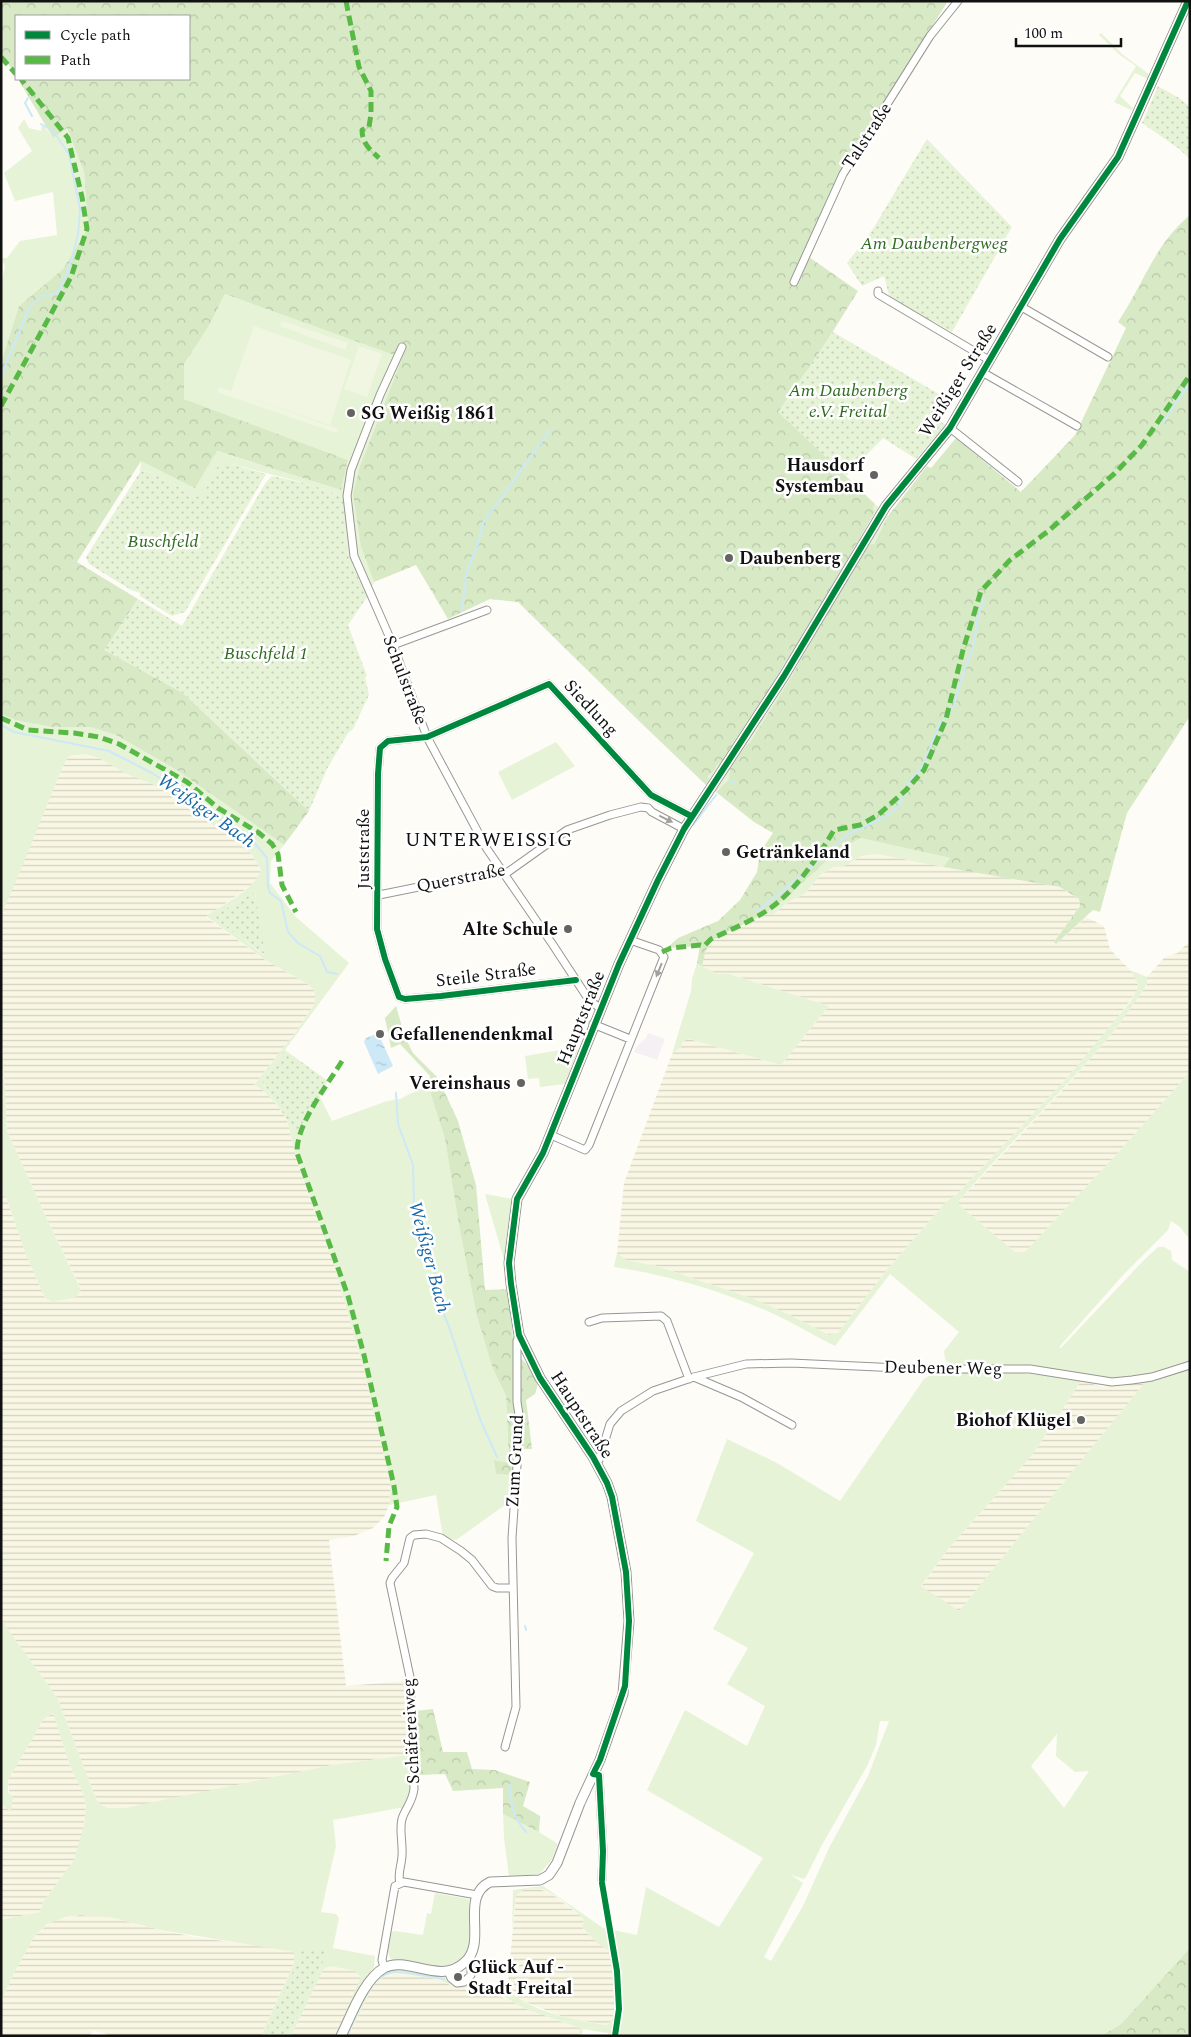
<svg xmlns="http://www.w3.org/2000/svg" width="1191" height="2037" viewBox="0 0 1191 2037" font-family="Spectral,serif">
<defs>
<pattern id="farmland-rules" width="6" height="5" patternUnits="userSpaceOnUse" patternTransform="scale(1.25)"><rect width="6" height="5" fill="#f9f7e4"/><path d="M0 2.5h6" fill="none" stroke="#d4d3c3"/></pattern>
<pattern id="forest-crowns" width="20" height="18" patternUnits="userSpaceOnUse" patternTransform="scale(1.25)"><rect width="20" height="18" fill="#d8eac5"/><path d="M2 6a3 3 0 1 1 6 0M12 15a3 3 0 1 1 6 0" fill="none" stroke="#b8c8a8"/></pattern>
<pattern id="garden-dots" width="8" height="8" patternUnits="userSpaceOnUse" patternTransform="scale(1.25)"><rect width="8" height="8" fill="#e7f3d7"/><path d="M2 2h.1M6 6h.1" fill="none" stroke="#c5cfb8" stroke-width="1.8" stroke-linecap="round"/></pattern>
<pattern id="water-ripples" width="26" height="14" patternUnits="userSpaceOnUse" patternTransform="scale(1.25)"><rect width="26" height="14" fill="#cde8f7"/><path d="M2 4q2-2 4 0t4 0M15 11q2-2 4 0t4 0" fill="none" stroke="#afc6d3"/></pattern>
</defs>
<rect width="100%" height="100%" fill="#fdfcf7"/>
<path fill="#f5f0f3" d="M648,1033L665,1039L657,1060L634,1052L636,1047L646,1038Z"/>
<path fill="url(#farmland-rules)" d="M85,754L99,758L166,790L251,853L261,870L259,876L253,884L206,917L264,959L309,985L315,992V1003L296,1032L254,1085L263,1090L277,1105L287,1120L298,1164L335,1268L364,1370L391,1485L389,1505L384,1517L373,1528L354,1536L329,1540L346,1686L406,1681L408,1755L332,1765L183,1797L125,1808H108L99,1804L95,1796L58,1699L1,1620V1192L7,1199L25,1252L45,1298L81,1289L45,1215L7,1131L1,1028V919L2,913L63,766L69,756Z
M877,854L1060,887L1079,899L1080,906L1054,942L1056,944L1086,917L1104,926L1110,949L1130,970L1138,981V990L1108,1030L1067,1078L956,1195L946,1202L885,1272L838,1333L829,1335L788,1314L754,1299L657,1266L626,1260L620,1257L617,1253L624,1183L672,1054L681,1047L683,1041L689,1039L781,1065L829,1006L729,974H717L702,966L706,950L712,940L764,914H774L790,901L806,893L820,875L834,867L847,865L861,856Z
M1190,941V1072L1115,1156L1026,1251L1016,1253L959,1205V1201L1071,1081L1115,1030L1147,984V977L1165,957L1177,953Z
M1081,1381L1104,1387L1108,1384H1121L1146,1381L959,1611L921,1587L949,1548L1033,1454Z
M53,1713L70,1766L83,1793L86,1806L84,1825L80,1843L74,1860L43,1902L40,1912L1,1920V1804L11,1811L8,1780L43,1720Z
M536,1888L552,1894L581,1916L584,1921L582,1927L587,1933L609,1951L614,1972L616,1988L613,2020L607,2025L566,2018L528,2003L517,1998L511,1992L507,1993L516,1895L521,1890Z
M80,1915L114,1918L161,1930L194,1937L290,1950L294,1952V1963L261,2036H112L93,2030L90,2036H1V2001L13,1975L34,1937L51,1921Z
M329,1966L355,1971L361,1975V1980L335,2036H291L317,1981L323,1970Z
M396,1973L438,1979L454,1987L463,1988L476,1982L504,1998L556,2020L581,2028L579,2036H348L374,1984L386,1975Z"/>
<path fill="#e7f3d7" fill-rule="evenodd" d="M1101,33L1122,54L1150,75L1148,79L1135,73L1120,96L1135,110L1132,109L1131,110L1114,102L1136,66L1120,55L1099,35Z
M24,119L29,128L41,131L42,123L53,138L67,128L84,172L88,228L63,269L19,306L1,362V286L5,266L1,258H7L20,241L57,235L53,192L15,201L4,173L32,151L18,128Z
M225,294L402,358L360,466L361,547L374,582L367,597L347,552L343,497L309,484L227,463L201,498L147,471L140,472L141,461L216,451L341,490L348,460L184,399V364L209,326Z
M875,504L888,516L874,544L843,586L788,682L750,742L746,745L730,767L729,779L716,792L706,785L709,780L708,776L714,771L717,765L721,763L742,734V730L786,659L792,655L875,513L873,508Z
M1,714L15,720L50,727H90L116,735L178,771L284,845L271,861L270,883L296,917L349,963L262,1081L277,1105L263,1090L254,1085L296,1032L315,1003V992L309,985L264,959L206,916C223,905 255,889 261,870L251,853L166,790L125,773L99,758L85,754L69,756L63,766L17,879L2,913L1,919ZM255,892L264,955L213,917Z
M556,742L575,766L512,800L498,772Z
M860,838L950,858L943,867L877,854L861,856L847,865L834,867L820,875L806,893L790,901L774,914H764L786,898L832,856Z
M697,963L717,974H729L829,1006L781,1065L689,1039L683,1041L681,1047L672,1054L691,991L692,979Z
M1130,970L1147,977V984C1136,1000 1126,1016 1114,1031C1065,1090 1009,1143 959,1201V1205L1016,1253L1026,1251L1115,1156L1190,1072V1240L1180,1227L1171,1221L1168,1230L1124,1274L1059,1347L1061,1348L1144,1260L1158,1247H1164L1171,1251L1172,1260L1190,1272V1362C1167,1369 1140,1381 1115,1379C1108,1378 1102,1376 1095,1375V1378L1032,1367L951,1365L945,1359L944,1351L959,1332L890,1274L835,1346C815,1336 795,1324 774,1314C724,1292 669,1275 614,1267L617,1253L626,1260L657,1266L754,1299L788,1314L829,1335L838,1333L885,1272L946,1202L956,1195L1067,1078L1131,1001C1140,986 1140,984 1130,970Z
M1,1028L7,1131L45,1215L81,1290L76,1297L53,1302L45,1298L25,1252L7,1199L1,1192Z
M572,1048L578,1050L565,1084L540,1087L539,1078L528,1079L525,1056Z
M428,1085L445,1139L458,1220L493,1369L506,1396L509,1464L495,1460L496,1474L509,1476L512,1500L456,1540L443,1537L436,1495L389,1505L391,1485L364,1370L335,1268L298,1164L287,1120L296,1133L319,1095L332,1121L387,1101L400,1099Z
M485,1194L513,1199L506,1260H504Z
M1190,1369V1948L1121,2024L1101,2036H617L618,2031L614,2036H609L608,2033L583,2029L582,2036H579L580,2028L526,2009L476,1982L463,1988H457L438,1979L396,1973L386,1975L374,1984L348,2036H335L361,1977L355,1971L329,1966L323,1970L291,2036H288L326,1954L290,1980L264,2036H261L294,1963V1952L161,1930L114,1918L80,1915L66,1917L47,1924L34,1937L13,1975L1,2001V1920L40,1912L43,1902L74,1860L84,1825L86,1806L83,1793L70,1766L53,1713L43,1720L8,1780V1792L13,1797L11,1812L1,1804V1620L58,1699L95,1796L99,1804L108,1808H125L332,1765L408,1755L410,1795L405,1807L333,1820L336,1846L321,1912L336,1914L339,1918L333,1948L375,1956L374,1968L366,1976L372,1982C379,1975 387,1970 397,1969L443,1974C452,1987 462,1992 474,1979L505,1997L507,1993L511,1992C532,2012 578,2021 607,2025L613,2019L616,1988L614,1972L609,1951L597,1943L582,1927L584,1921L581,1916C564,1902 539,1876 516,1895L512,1930L513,1890L543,1886L603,1928L637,1935L646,1887L719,1927L763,1858L647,1790L685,1710L747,1746L765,1706L727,1684L748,1648L713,1629L754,1553L696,1521L727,1439L777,1463L840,1501L924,1379L930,1375C980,1366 1032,1373 1081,1381L1033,1454L949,1548L921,1586L959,1611L1146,1381ZM880,1721H889L868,1776L829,1848L803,1906L771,1961L764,1957L803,1883L791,1875L804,1879L806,1877L822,1845L867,1766L876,1745ZM1057,1734L1056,1756L1075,1772L1089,1771L1064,1808L1031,1766Z
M503,1814L539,1832L558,1844L551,1861L539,1874L509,1877L504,1838Z
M435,1893L468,1899L472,1902C471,1916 473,1932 469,1945C459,1978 414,1965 390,1959L388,1951L391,1932L395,1931L423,1935L427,1913L431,1914Z"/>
<path fill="url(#forest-crowns)" d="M1,1H948L840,172L803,253L858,291L822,349L779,412L875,504L873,508L875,512L792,655C782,662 780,674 774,685C764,700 754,716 742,730V734L721,763L717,765L714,771L708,776L709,780L706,785L640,722L518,602L490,599L448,619L416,565L374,582L361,547L353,494L360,466L402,358L225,294L209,326L184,364V399L348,460L341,490L217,451L195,488L141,461L77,562L138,599L105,650L183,693L309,811L284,845L178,771L116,735L90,727H51L15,720L1,714V362L19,306L63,269L88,228L84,172L67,128L53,138L18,79H189V16H16V76L1,53Z
M1190,215V716L1127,813L1100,912L1093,910L1056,944L1054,942L1080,906L1079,899L1060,887L943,867L950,858L860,838L832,856L786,898L764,914L712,940L706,950L702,966L697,963L700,946L667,948L678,938L718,921L740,900L757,872L760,852L773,833L754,822L716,792L729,779L730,767L746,745L750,742L788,682L858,559L868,545L874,544L888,516L927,466L931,468L956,438L1021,492L1075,435L1126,328L1118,322C1143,285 1154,245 1190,215Z
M396,1006L405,1037L413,1053L438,1078L458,1121L476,1185L485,1290L508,1289C516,1351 517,1414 515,1476L496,1474L494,1460L509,1463L506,1396L493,1369L477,1316L458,1220L445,1139L428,1085L430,1076L400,1044L391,1048L385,1018Z
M520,1359H522L530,1368L538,1384L535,1394L526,1400L532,1449H523L519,1401Z
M433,1709L443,1752H467L472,1769L495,1770L530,1782L523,1806L540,1816L539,1832L503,1814V1788L453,1791L445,1774L418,1775L414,1733L416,1711Z
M1190,1948V2036H1101L1121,2024Z"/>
<path fill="url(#garden-dots)" d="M1158,86L1179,98L1190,107V159L1178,148L1142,123Z
M927,139L1012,227L952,332L933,321L929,322L890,299L884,276L862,286L847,263L871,232Z
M833,332L944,397L932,417L946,425L916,459L883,438L846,476L778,412Z
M227,463L266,474L185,612L172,616L140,596V593L131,590L89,564L86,557L140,472L147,471L201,498L218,466Z
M272,476L309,484L343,497L345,501L347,552L367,597L348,625L367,676L365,677L369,695L353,729L348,733L327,769L309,811L183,693L104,650L138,599L182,626L266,482Z
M255,892L265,955L212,917Z
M285,1050L328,1081L296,1134L262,1081Z
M303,1949L324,1951L327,1953L288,2036H264Z"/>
<path fill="#f0f6e1" d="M282,321L348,343L345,350L280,326Z
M254,326L351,360L330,425L245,396L338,429L337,433L217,392L219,387L231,391Z
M359,346L382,354L367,397L344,389Z"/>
<path fill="url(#water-ripples)" d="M378,1033L393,1066L378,1074L364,1042L366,1038Z"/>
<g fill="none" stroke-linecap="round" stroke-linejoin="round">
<path stroke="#cde8f7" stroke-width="2" d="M28,98L25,103L32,116
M1,376L29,308L41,296L55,294L60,288L69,268L78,235L80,209L69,154L53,131L41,124
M1163,423L1190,382
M462,610L466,576L470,563L478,544L483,523L550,430
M1,725L14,732L109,751L152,773L194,800L232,829L252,840L267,858L268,887L270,893L281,901L288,932L298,943L320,956L327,972L337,974
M731,783L734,782
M693,825L716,795
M757,911L801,876L848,834L883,818L898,807L908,784L922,767L940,724L954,706L960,683L973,647L978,616L984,598
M396,1093L398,1124L413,1165L414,1201L412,1208L430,1253L433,1267L442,1295L441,1308L448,1324L480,1419L497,1457
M525,1626L526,1630
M510,1785C511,1805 512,1816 526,1832
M347,2036C357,2015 369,1971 397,1972C412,1972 429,1977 444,1979"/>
<defs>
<path id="minor" d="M794,282L843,174L930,36L958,1
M878,291V294L881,296L989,360
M1020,306L1108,357
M402,347L380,395L351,470L347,496L354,556L393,645L427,737L487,849L553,945L589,1000L600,1008
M982,372L1077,426
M950,428L1018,482
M393,645L487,610
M648,808L652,812L684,829
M379,895L453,880L508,872L567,830L610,815L641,807L648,808
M576,980L441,996L405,999L399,997L385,959L377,929L378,774L380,748L388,741L427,737L549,684L651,795L691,816
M593,1024L630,1039
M551,1135L585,1150L589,1145L664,957L659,950L630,940
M589,1322L602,1318L661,1316L667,1321L689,1379
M694,1377L741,1397L792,1425
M595,1462L599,1460L610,1424L621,1411L653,1391L694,1377L746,1364L791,1363L921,1369H1030L1112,1382L1132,1380L1152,1377L1190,1365
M505,1747L516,1707L512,1538L520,1421L517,1402V1341L519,1335
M593,1774L599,1775L603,1851L602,1880
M400,1883C397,1873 402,1865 402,1855C403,1843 399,1830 402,1819C405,1808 412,1804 414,1789L410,1677L390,1583L392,1578L404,1563L410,1538L414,1535L426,1534L441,1538L461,1551L472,1560L492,1586L497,1588H513
M384,1967L382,1960L395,1886L404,1882L477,1895
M448,1971L451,1978L457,1983L464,1982L471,1975V1967L466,1961"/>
<path id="tertiary" d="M341,2036C351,2016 364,1979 384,1968C407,1955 440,1986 465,1962C488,1942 459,1897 490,1882L540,1880L549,1875L557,1863L580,1803L600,1760L623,1694L629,1621L626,1572L612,1497L607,1483L593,1457L540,1378L519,1335L511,1284L509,1263L517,1199L543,1153L619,964L658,880L684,829L784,676L886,506L950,428L1060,239L1118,157L1188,1"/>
</defs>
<use href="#minor" stroke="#979795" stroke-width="9"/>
<use href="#tertiary" stroke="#979795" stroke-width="11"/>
<use href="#minor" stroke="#fffffe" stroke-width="7"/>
<use href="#tertiary" stroke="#fffffe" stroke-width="9"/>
<path stroke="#58b947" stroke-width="5" stroke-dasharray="10 5" stroke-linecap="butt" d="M346,1L359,67L371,91V114L369,127L362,130C362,143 370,150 379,158
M1,57L16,74
M1,406L71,277L87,229L82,197L68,138L21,79
M1,718L28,730L74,733L99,737L119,744L187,782L218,808L259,833L272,844L278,854L282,885L296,912
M662,952L671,948L700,945L704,946L711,939C728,931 747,923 763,913C793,895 816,860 834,830L860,825L878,815L906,790L924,770L946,719L963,650L981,591L1010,560L1047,532L1114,474L1142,445L1190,375
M342,1061C327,1086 296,1124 297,1153L348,1296L364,1355L394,1486L397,1507L389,1526L386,1561"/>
<defs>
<path id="cycleway" d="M576,980L441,996L405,999L399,997L385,959L377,929L378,774L380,748L388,741L427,737L549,684L651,795L691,816
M602,1880L603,1851L599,1775L593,1774L600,1760L625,1686L629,1621L626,1572L612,1497L607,1483L593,1457L540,1378L519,1335L511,1284L509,1263L517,1199L543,1153L619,964L658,880L684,829L784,676L886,506L950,428L1060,239L1118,157L1188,1
M602,1883L617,1971L619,2009L615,2036"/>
</defs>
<use href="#cycleway" stroke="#fff" stroke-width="9"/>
<use href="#cycleway" stroke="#00873e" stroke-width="6"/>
</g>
<defs><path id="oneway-solid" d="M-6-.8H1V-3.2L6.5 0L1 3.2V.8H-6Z" transform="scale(1.25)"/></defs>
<g fill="#a0a09f">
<use href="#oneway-solid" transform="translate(666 819) rotate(26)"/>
<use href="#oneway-solid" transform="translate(659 970) rotate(112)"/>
</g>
<g fill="#646362" stroke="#fff" stroke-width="2">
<circle cx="351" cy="413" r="5"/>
<circle cx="874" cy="475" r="5"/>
<circle cx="729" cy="558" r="5"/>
<circle cx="726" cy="852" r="5"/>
<circle cx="568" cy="929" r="5"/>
<circle cx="380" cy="1034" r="5"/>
<circle cx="521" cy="1083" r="5"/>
<circle cx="1081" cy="1420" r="5"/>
<circle cx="458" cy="1977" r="5"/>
</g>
<g text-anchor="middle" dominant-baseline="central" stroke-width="5" stroke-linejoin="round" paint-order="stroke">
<g font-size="18" fill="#111" stroke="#fff">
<text transform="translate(867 136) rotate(-57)">Talstraße</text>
<text transform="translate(958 380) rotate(-58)">Weißiger Straße</text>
<text transform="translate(405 680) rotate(69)">Schulstraße</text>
<text transform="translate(591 708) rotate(47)">Siedlung</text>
<text transform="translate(363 849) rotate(-90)">Juststraße</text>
<text transform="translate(461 878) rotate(-11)">Querstraße</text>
<text transform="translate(486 975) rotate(-7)">Steile Straße</text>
<text transform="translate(581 1018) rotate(-68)">Hauptstraße</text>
<text transform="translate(943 1368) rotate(1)">Deubener Weg</text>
<text transform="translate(582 1415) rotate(57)">Hauptstraße</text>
<text transform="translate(515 1461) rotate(-87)">Zum Grund</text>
<text transform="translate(411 1731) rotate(-93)">Schäfereiweg</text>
</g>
<g font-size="18" font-style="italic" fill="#2f6b1f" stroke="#fff">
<text x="934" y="243">Am Daubenbergweg</text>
<text x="848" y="390">Am Daubenberg<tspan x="848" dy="21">e.V. Freital</tspan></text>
<text x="163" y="541">Buschfeld</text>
<text x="266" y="653">Buschfeld 1</text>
</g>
<g font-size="18" font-weight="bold" fill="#111" stroke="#fff" text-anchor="start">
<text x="361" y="413">SG Weißig 1861</text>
<text x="864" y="465" text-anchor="end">Hausdorf<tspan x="864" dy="21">Systembau</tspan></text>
<text x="739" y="558">Daubenberg</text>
<text x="736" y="852">Getränkeland</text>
<text x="558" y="929" text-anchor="end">Alte Schule</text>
<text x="390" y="1034">Gefallenendenkmal</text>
<text x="511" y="1083" text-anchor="end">Vereinshaus</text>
<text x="1071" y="1420" text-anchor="end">Biohof Klügel</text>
<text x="468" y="1967">Glück Auf -<tspan x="468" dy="21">Stadt Freital</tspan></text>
</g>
<g font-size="19" font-style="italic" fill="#1768a6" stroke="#fff">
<text transform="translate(206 811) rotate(35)">Weißiger Bach</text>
<text transform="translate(429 1257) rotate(75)">Weißiger Bach</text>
</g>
<g font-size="20" letter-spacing="1" fill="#111" stroke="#fff">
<text x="489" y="840">UNTERWEISSIG</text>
</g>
</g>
<rect width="1191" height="2037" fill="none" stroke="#111111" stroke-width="5"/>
<rect x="15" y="15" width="175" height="65" fill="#ffffff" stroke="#a0a0a0"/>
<rect x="25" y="31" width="25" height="8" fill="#00873e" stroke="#a0a0a0"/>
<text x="60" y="40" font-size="15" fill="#111111">Cycle path</text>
<rect x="25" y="56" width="25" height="8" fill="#58b947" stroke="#a0a0a0"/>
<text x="60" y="65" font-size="15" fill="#111111">Path</text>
<path d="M1016 38v8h105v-8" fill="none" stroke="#111111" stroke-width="2.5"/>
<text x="1024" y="38" font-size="15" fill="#111111" stroke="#ffffff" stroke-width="4" paint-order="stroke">100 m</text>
</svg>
